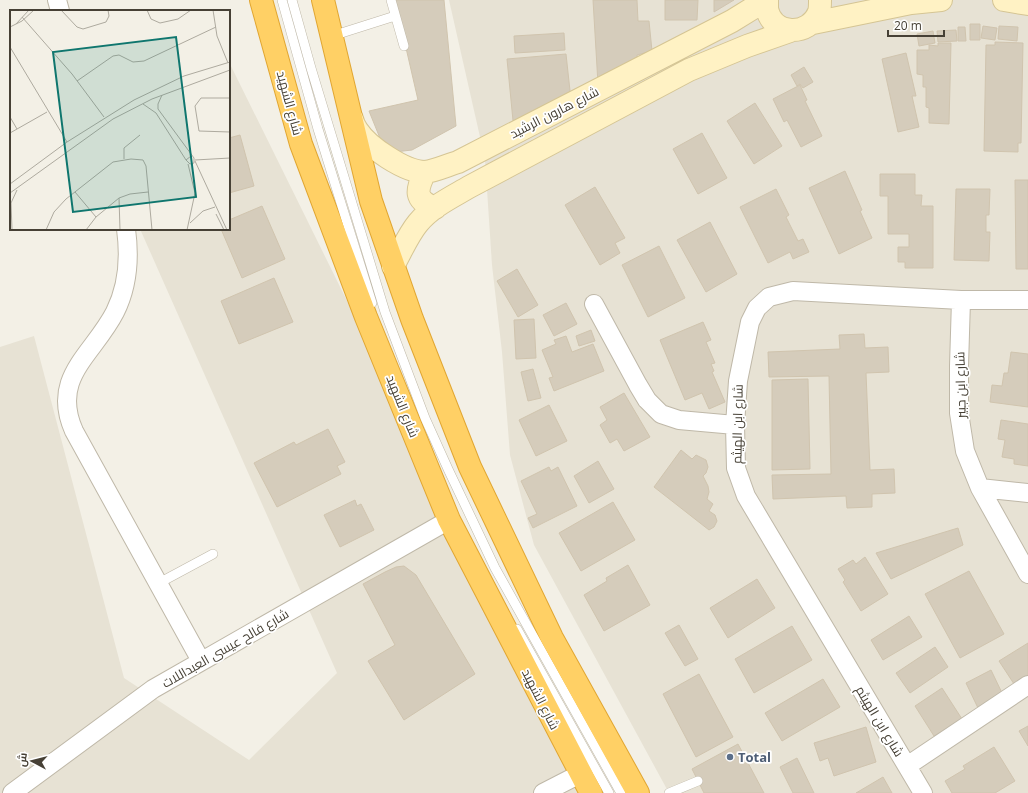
<svg xmlns="http://www.w3.org/2000/svg" width="1028" height="793" viewBox="0 0 1028 793" font-family="'Open Sans',Cairo,sans-serif">
<rect width="100%" height="100%" fill="#f3f0e6"/>
<path fill="#e7e2d4" d="M449,0H1028V793H669L534,545L510,455L502,352L492,265L485,159Z
M229,62L590,793H0V347L34,336L124,678L249,760L337,673L140,229H229Z"/>
<path fill="#d5ccbb" stroke="#d0c4ae" d="M395,0H444L456,126L412,150L386,153L369,111L418,100Z
M593,0H637L638,21H649L652,51L637,55L638,64L598,84Z
M665,0H698L697,20H665Z
M714,0H734L714,12Z
M970,24H980V40H970Z
M983,26L997,28L995,40L981,38Z
M999,26L1018,27L1017,41L998,39Z
M958,27H965L966,41H958Z
M956,30L957,41L938,42L937,31Z
M933,31L935,43L919,46L917,34Z
M564,33L565,50L515,53L514,36Z
M995,42L1023,43L1021,143H1018V152L984,151L986,45H995Z
M938,43H951L949,124L929,123V108L926,107V87H923V75L917,74V50H929V45L938,46Z
M906,53L916,96H912L919,127L898,132L882,59Z
M566,54L571,100L514,131L507,59Z
M804,67L813,82L803,88L800,84L797,86L791,75Z
M800,85L807,100L805,101L822,136L801,147L787,120L784,122L773,99Z
M755,103L782,146L754,164L727,121Z
M702,133L727,178L698,194L673,149Z
M240,135L254,186L229,193V138Z
M845,171L862,210L860,211L872,238L839,254L809,188Z
M880,174H915V195H922L921,206H933V268H905V262H898V247H909V234H888V196H880Z
M1015,180H1028V269H1016Z
M595,187L625,238L615,243L620,253L600,265L565,205Z
M776,189L789,215L786,217L798,241L803,239L809,252L793,259L790,252L768,263L740,207Z
M956,189H990L989,215H986V232H990L989,261L954,260Z
M262,206L285,259L242,278L221,229H229V220Z
M710,222L737,274L706,292L677,240Z
M659,246L685,298L648,317L622,265Z
M517,269L538,305L518,317L497,281Z
M274,278L293,322L239,344L221,301Z
M566,303L577,324L554,336L543,315Z
M534,319L536,358L516,359L514,320Z
M703,322L711,340L706,342L715,363L711,364L714,371L712,372L725,402L709,409L702,393L685,400L660,340Z
M591,330L595,341L579,346L576,336Z
M864,334L865,348L888,347L889,372L866,373L870,470L894,469L895,493L872,494V507L847,508L846,496L773,499L772,475L831,474L829,376L769,377L768,352L840,349L839,335Z
M566,336L572,352L593,344L604,371L554,391L549,378L553,377L542,350L556,344L554,340Z
M1011,352L1028,354V407L990,402L992,385L1002,386L1004,373H1008Z
M533,369L541,398L528,401L521,372Z
M808,379L810,469L772,470V380Z
M624,393L650,437L624,451L617,439L610,443L600,425L607,420L600,407Z
M549,405L567,441L536,456L519,420Z
M1001,420L1028,424V466L1014,464V459L1002,457L1005,440L998,439Z
M328,429L345,462L337,466L341,474L277,507L254,463L294,442L296,445Z
M681,450L692,459L696,455L706,460L708,467L706,473L703,476L708,486L709,492L707,499L713,504L709,511L715,515L717,521L714,527L709,530L654,487Z
M598,461L614,489L589,503L574,476Z
M549,467L551,471L558,467L577,506L533,528L528,518L537,514L521,481Z
M355,500L357,506L361,504L374,530L340,547L324,515Z
M613,502L635,540L581,571L559,533Z
M958,528L963,545L891,579L876,553Z
M865,557L888,594L861,611L843,582L845,580L838,569L853,560L856,564Z
M628,565L650,605L604,631L584,595L607,581L606,578Z
M404,566L416,575L475,674L404,720L368,661L395,645L363,584L385,572L396,567Z
M969,571L1004,634L960,658L925,594Z
M757,579L775,608L728,638L710,608Z
M909,616L922,637L883,660L871,640Z
M679,625L698,659L685,666L665,633Z
M792,626L812,660L754,693L735,659Z
M1028,643V680L1016,687L999,661Z
M935,647L948,667L910,693L896,673Z
M991,670L1003,695L978,708L966,683Z
M699,674L733,737L696,757L663,694Z
M823,679L840,707L782,741L765,713Z
M942,688L962,719L934,736L915,706Z
M1028,726V746L1019,731Z
M866,727L876,762L834,776L828,758L820,761L814,743Z
M738,744L764,793H704L692,769Z
M994,747L1015,781L995,793H952L945,781L965,769L963,766Z
M797,758L814,793H793L780,767Z
M883,777L892,793H856Z"/>
<g fill="none" stroke-linecap="round" stroke-linejoin="round">
<defs>
<path id="lane" d="M282,0L318,129L372,303
M292,0L311,68L385,312L425,418L448,469L495,568L621,793
M391,0L404,46
M332,36L395,16
M159,583L213,554
M517,629L609,793
M669,793L698,781"/>
<path id="street" d="M57,0L60,11
M126,229C130,258 128,286 115,312C93,355 50,377 74,431L201,661
M961,300L959,366V413L965,451L980,488L1028,574
M594,304L638,385L647,400L661,414L679,420L735,425
M980,488L1028,493
M907,766L1028,685
M12,793L153,689L449,520
M543,793L580,774
M923,793L746,496L736,468L735,425L738,381L750,322L757,308L769,297L793,291L961,300H1028"/>
<path id="secondary" d="M767,0C767,3 767,7 767,9C773,36 809,37 819,12C820,9 820,4 820,0
M1004,0L1028,4
M813,23L911,3L941,0
M352,119C353,123 355,127 357,130C368,147 405,172 425,172C435,171 448,165 458,162L732,21L766,0
M425,172C416,190 414,200 435,208
M393,266C401,252 408,235 418,223C431,207 452,197 469,187L689,70L747,46L790,31"/>
<path id="highway" d="M261,0L301,144L366,317L449,520L591,793
M323,0L371,201L412,319L470,467L552,638L638,793"/>
</defs>
<use href="#lane" stroke="#bfb8a8" stroke-width="10"/>
<use href="#street" stroke="#bfb8a8" stroke-width="20"/>
<use href="#secondary" stroke="#d5c594" stroke-width="24"/>
<use href="#highway" stroke="#e1a632" stroke-width="24"/>
<use href="#lane" stroke="#fff" stroke-width="9"/>
<use href="#street" stroke="#fff" stroke-width="18"/>
<use href="#secondary" stroke="#fff2c4" stroke-width="22"/>
<use href="#highway" stroke="#ffd065" stroke-width="22"/>
</g>
<circle fill="#5c6f8a" stroke="#fff" stroke-width="1.5" cx="730" cy="757" r="4"/>
<g text-anchor="middle" dominant-baseline="central" stroke-width="3.5" stroke-linejoin="round" paint-order="stroke">
<g font-size="13" fill="#464035" stroke="#fff">
<text transform="translate(290 103) rotate(75)">شارع الشهيد</text>
<text transform="translate(554 112) rotate(-27)">شارع هارون الرشيد</text>
<text transform="translate(960 385) rotate(-91)">شارع ابن جبير</text>
<text transform="translate(403 406) rotate(68)">شارع الشهيد</text>
<text transform="translate(737 424) rotate(-89)">شارع ابن الهيثم</text>
<text transform="translate(225 648) rotate(-30)">شارع فالح عيسى العبداللات</text>
<text transform="translate(541 699) rotate(63)">شارع الشهيد</text>
<text transform="translate(880 721) rotate(59)">شارع ابن الهيثم</text>
</g>
<g font-size="13" font-weight="bold" fill="#4e5e75" stroke="#fff" text-anchor="start">
<text x="738" y="757">Total</text>
</g>
</g>
<g transform="translate(10 10)">
<rect width="220" height="220" fill="#f3f0e6"/>
<path fill="none" stroke="#aeaa9f" stroke-width="1" d="M51,0L67,17L73,19L96,12L99,6L98,0M137,0L141,9L150,13L168,9L181,0M203,0L207,26L218,53M12,7L62,64L94,107M6,14L19,0M0,17L12,11L24,0M0,37L57,132M67,71L103,46L109,45L123,52L134,51L206,17M152,85L148,94V99L184,148V153L180,154L176,150L181,146M220,88H191L185,96L189,121L220,122M133,94L146,103L176,150M0,107L7,119M0,123L37,102M114,149V138L130,125M185,150L220,148M185,151L217,220M0,174L57,132L124,90L174,66L220,52M65,182L86,207M0,183L103,109L142,89L220,60M109,188L110,220M206,204L214,220M180,213L193,201L205,197M2,220L1,193L7,180M36,220L44,202L56,189L103,152L121,149L133,150L136,156L142,220M76,220L86,207L109,188L120,184L138,182M177,220L185,183L178,154"/>
<path fill="#0f766e" fill-opacity="0.15" stroke="#0f766e" stroke-width="2" d="M166,27L186,187L63,202L43,42Z"/>
<rect width="220" height="220" fill="none" stroke="#464035" stroke-width="2"/>
</g>
<g transform="translate(32 761) rotate(277)" stroke="#ffffff" stroke-width="3" paint-order="stroke">
<path d="M0-3L7 15L0 10L-7 15Z" fill="#464035"/>
<text y="-6" font-size="11" font-weight="bold" text-anchor="middle" fill="#464035">ش</text>
</g>
<path d="M888 30v6h56v-6" fill="none" stroke="#464035" stroke-width="2"/>
<text x="894" y="30" font-size="12" fill="#464035" stroke="#ffffff" stroke-width="3" paint-order="stroke">20 m</text>
</svg>
